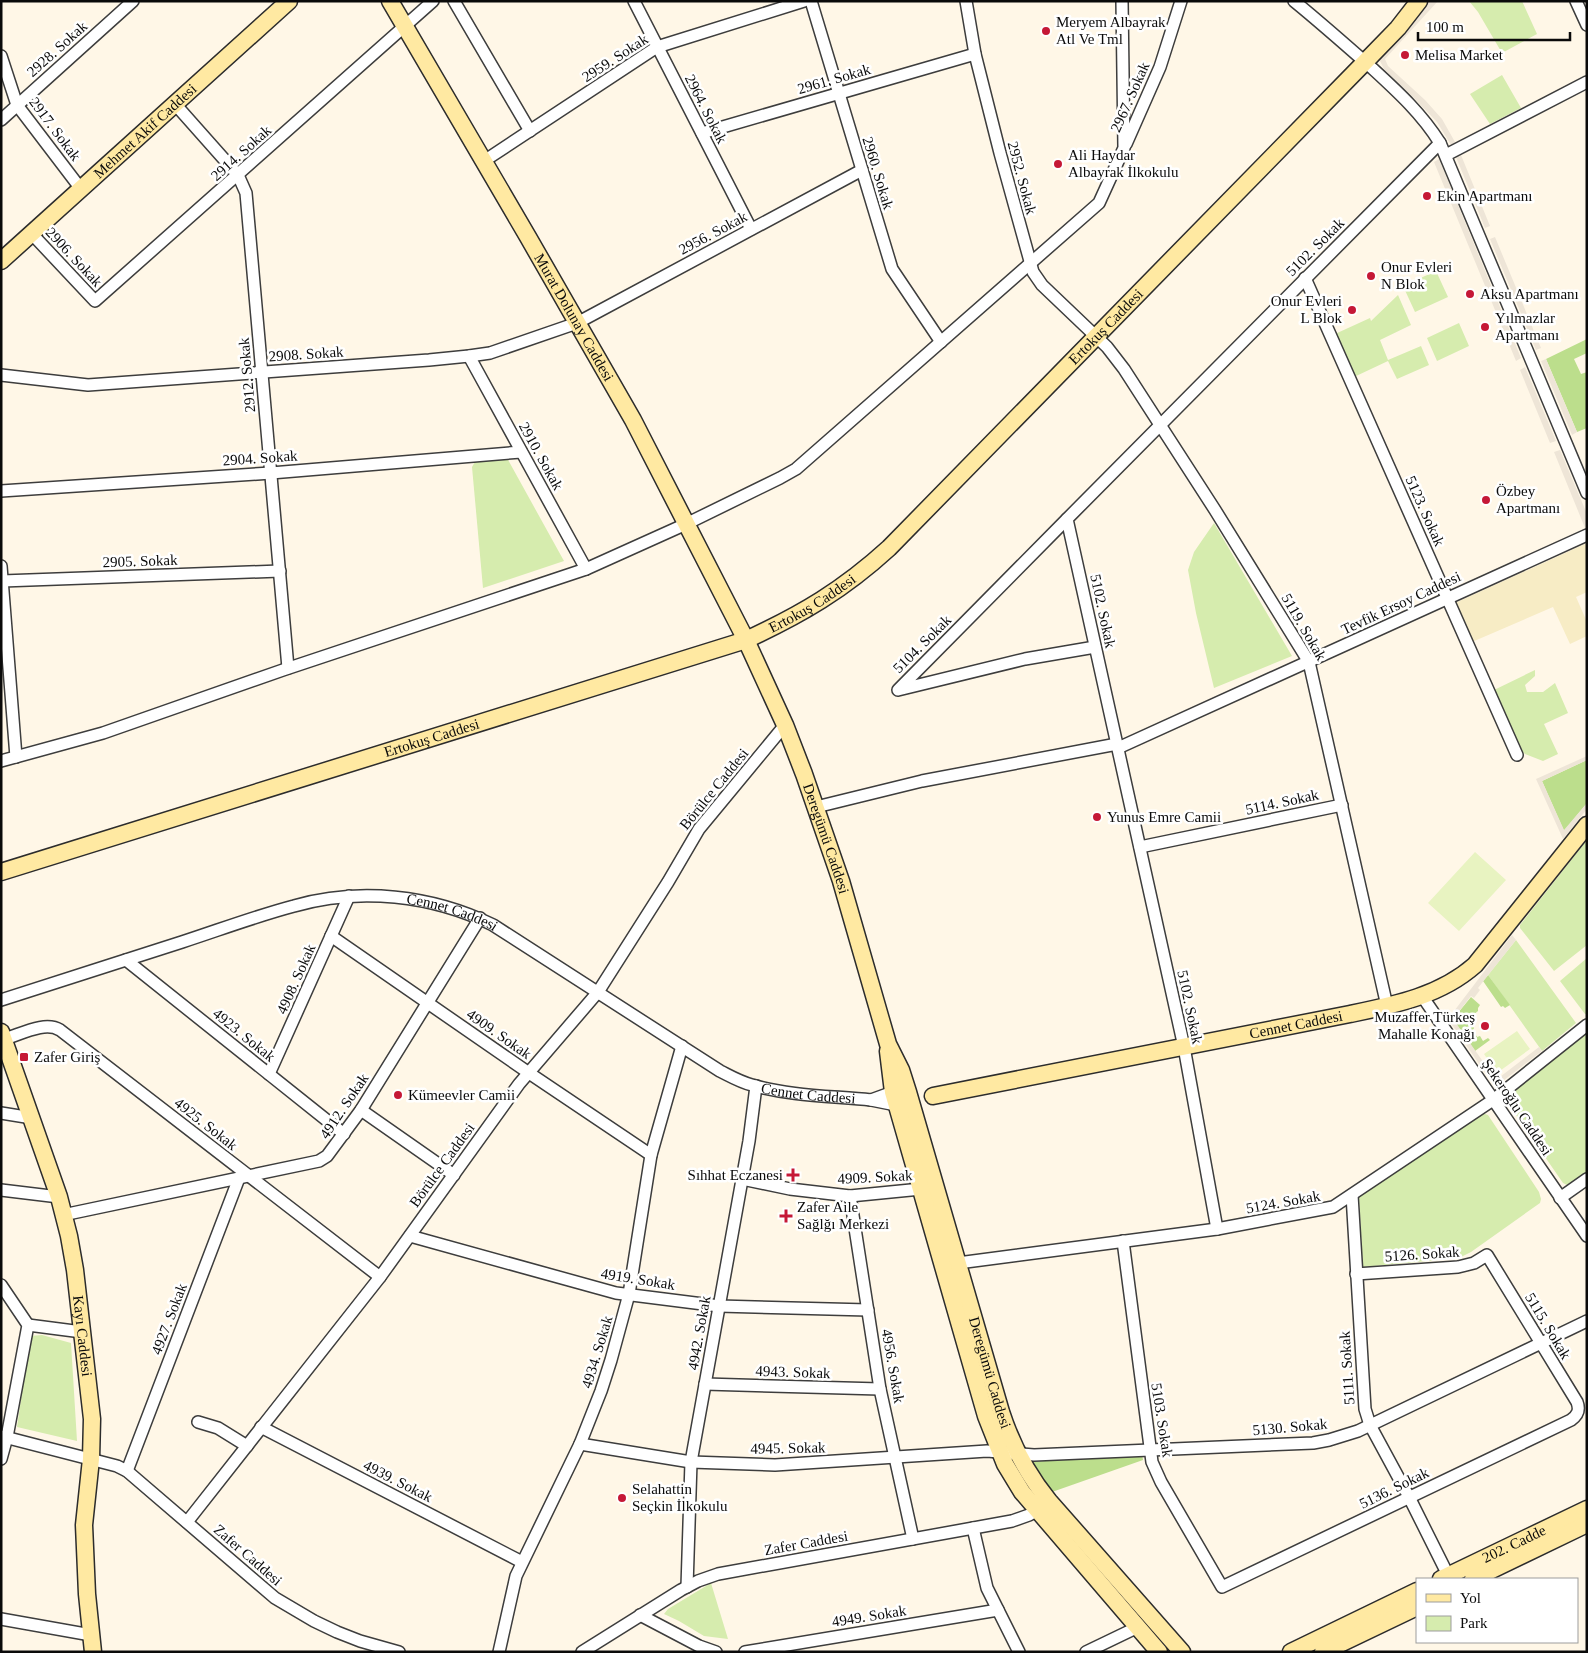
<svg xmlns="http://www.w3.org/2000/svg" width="1588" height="1653" viewBox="0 0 1588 1653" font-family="Georgia,serif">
<rect width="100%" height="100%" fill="#fff7e7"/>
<path fill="#f7ecc5" d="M1587,543V592L1576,597L1587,622V636L1570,644L1553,607L1472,642L1455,603Z"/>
<path fill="#d6ecae" d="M1469,1H1522L1537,34L1502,53L1478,12Z
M1502,75L1521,108L1490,124L1470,94Z
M1436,271L1448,297L1415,312L1403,286Z
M1398,295L1411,325L1380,340L1388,360L1421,346L1429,365L1397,379L1388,361L1354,377L1335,334L1370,318L1371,321Z
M1459,323L1469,346L1437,361L1427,338Z
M507,458L564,561L483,588L472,467L476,460Z
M1214,523L1292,656L1214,688L1196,613L1188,570L1194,552Z
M1535,670V676L1525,685L1527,692H1543L1555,683L1568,713L1544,724L1558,754L1543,761L1525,754L1520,749L1494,690Z
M1587,840V945L1554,971L1520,928V925Z
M1516,940L1576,1023L1542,1051L1488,975Z
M1587,958V1014H1585L1560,981Z
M1584,1034L1587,1036V1172L1567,1185L1563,1183L1507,1102V1096Z
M1482,1113L1488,1115L1539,1192L1541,1199L1540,1203L1471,1252L1459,1258L1363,1267L1359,1197Z
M42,1335L71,1343L77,1441L17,1427L30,1336Z
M711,1583L728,1639L704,1636L679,1621L664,1614L668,1609Z"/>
<path fill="#bcde8c" d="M1587,339V353L1574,359L1581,374L1587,372V428L1577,432L1546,359Z
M1587,760V803L1564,831L1542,781Z
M1488,975L1510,1005L1505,1008L1503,1006L1501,1007L1483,981Z
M1471,997L1480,1005L1478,1008V1011L1473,1015L1476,1019L1470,1023L1474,1028L1473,1030L1477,1037L1480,1036L1483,1041L1488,1038L1490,1040L1475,1051L1453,1019Z
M1142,1454L1143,1460L1052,1492L1034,1470L1031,1462Z"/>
<path fill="#e8f3c1" d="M1475,852L1506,880L1459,931L1428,903Z
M1517,1031L1530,1049L1497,1073L1484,1054Z"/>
<path fill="#eee5d7" d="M1427,1H1438L1385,59L1388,66L1425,100L1442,119L1455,142L1451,145L1437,122L1411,95L1384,69L1378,57Z
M1461,155L1490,226L1485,228L1456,157Z
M1439,159L1521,358L1516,361L1434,162Z
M1495,237L1541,348L1536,350L1490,239Z
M1546,359L1577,432L1572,435L1541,361Z
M1525,367L1556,441L1550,443L1520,370Z
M1560,450L1587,514L1585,528L1554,452Z
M1587,756V760L1542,781L1564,830L1587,803V809L1563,839L1536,779Z
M1512,935L1516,940L1478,988L1480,990L1474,998L1471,996L1453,1019L1496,1080L1539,1047L1542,1051L1499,1084H1493L1448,1019Z"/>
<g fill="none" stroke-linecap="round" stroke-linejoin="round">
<defs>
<g id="street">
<path d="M454,1L530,131"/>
<path d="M634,1L751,229"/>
<path d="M811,1L892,269L941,342"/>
<path d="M966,1L975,54L1000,153L1033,272L1042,285L1107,347L1124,369L1215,510L1309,662L1387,1006"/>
<path d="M1294,1C1321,23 1347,46 1373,69C1398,92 1422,114 1440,143L1587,493"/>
<path d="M1576,1L1587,25"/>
<path d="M1,56L17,105L81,189"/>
<path d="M175,104L238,175L246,193L288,668"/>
<path d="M1,120L133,1"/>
<path d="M702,133L975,54"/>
<path d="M1126,144L1160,67L1181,1"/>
<path d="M1446,155L1587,82"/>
<path d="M484,161L657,47L804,1"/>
<path d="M32,234L95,301L433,1"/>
<path d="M1305,278L1517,755"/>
<path d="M469,356L586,569"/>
<path d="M1,375L88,385L429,360L469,356L490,353L577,323L862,170"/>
<path d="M1,491L271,473L521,452"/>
<path d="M1067,519L898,690L1025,659L1095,647"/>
<path d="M1,566L16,757"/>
<path d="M2,581L280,571"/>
<path d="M1118,748L1587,535"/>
<path d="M1,761L103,733L283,670L586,569L686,524L780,478L796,469L1099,203L1124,148L1122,1"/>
<path d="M816,807L922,781L1117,744"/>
<path d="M1140,847L1342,805"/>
<path d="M331,936L529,1073L651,1155"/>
<path d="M126,960L344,1134"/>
<path d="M1422,996L1587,1236"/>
<path id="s1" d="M1,1000C61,981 122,961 182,942C219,930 256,916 294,906C359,887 432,895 493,925L720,1071C730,1076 740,1082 752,1085C790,1096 832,1096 871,1100"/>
<path d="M1,1040C18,1036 44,1020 60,1030L380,1277"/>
<path d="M269,1074L349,896"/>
<path d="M893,1092L871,1100L896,1105"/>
<path d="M361,1110L454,1175"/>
<path d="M1,1113L32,1118"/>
<path d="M742,1179L790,1189L850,1196L921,1189"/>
<path d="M1,1190L59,1197"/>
<path d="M1352,1195L1365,1409L1370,1425L1409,1497L1450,1579"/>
<path d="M850,1196L880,1389L913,1539"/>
<path d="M1560,1198L1587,1179"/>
<path d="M63,1215L319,1161L327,1156L361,1110L480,918"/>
<path d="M1217,1229L1184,1047L1067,519L1440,143"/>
<path d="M410,1236L616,1293L719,1306L868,1310"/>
<path d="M1123,1241L1152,1462L1161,1482L1222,1587L1571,1420C1578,1415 1580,1410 1577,1402L1487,1255L1474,1263L1458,1267L1356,1274"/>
<path d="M958,1263L1217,1229L1333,1207L1493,1100L1587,1025"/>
<path d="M1,1285L28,1325L7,1437L1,1459"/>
<path d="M28,1325L82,1332"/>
<path d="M705,1384L880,1389"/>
<path d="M198,1422L218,1428L247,1446"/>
<path d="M261,1427L522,1562"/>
<path d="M1,1436L117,1466L127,1471L275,1598L314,1621L337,1632L360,1641L399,1652"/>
<path d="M580,1444L691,1462L775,1465L987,1451L1034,1455L1313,1443L1329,1440L1358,1431L1587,1321"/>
<path d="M127,1471L239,1178"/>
<path d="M187,1522L380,1277L519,1084L598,992L668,882L699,829L785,725"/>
<path d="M973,1528L987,1588L1019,1652"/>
<path d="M687,1587L691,1462L749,1141L756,1086"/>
<path d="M640,1615L699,1646L716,1652"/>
<path d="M1,1619L91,1635"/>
<path d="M499,1652L516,1576L580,1444L601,1391L611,1360L629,1294L651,1155L682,1046"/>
<path d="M582,1652L681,1590L698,1581L718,1574L1012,1521L1029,1515L1042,1507"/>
<path d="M745,1652L998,1610"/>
<path d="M1086,1652L1138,1627"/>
</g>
<g id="secondary">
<path id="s2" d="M390,1L528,237L633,420L746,640L785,725L804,774L841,881L888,1044L901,1070L908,1092L1001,1412C1012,1446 1027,1474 1049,1501L1182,1652"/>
<path id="s3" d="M1,261L289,1"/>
<path id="s4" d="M1,872L746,640C802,614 843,590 889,548L1365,62L1398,28L1419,1"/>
<path id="s5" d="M1,1032L59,1197L69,1236L75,1270L92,1419L91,1459L84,1525L87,1594L93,1652"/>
<path d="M888,1051L893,1092L986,1416L1005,1464L1022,1492L1159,1652"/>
<path id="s6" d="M933,1096L1350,1014C1394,1005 1440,996 1475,965L1587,825"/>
<path id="s7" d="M1441,1579L1587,1509"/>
<path d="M1473,1579L1587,1524"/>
<path d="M1291,1652L1417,1591"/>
<path d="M1323,1652L1417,1607"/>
</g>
</defs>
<use href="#street" stroke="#3d3d3d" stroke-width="14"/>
<use href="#secondary" stroke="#2c2c2c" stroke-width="19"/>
<use href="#street" stroke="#fff" stroke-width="11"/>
<use href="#secondary" stroke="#ffe9a2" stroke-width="16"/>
</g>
<g fill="#c51836" stroke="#fff" stroke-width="2">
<circle cx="1046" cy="31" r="5"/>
<circle cx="1405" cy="55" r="5"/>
<circle cx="1058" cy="164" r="5"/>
<circle cx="1427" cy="196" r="5"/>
<circle cx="1371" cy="276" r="5"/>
<circle cx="1470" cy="294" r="5"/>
<circle cx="1352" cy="310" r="5"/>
<circle cx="1485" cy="327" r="5"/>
<circle cx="1486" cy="500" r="5"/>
<circle cx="1097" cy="817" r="5"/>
<circle cx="1485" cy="1026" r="5"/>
<rect x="19" y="1052" width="10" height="10" rx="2.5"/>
<circle cx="398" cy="1095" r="5"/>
<path d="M790.5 1167.5h5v5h5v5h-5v5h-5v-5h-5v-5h5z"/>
<path d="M783.5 1208.5h5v5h5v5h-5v5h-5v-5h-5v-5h5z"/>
<circle cx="622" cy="1498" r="5"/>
</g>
<g text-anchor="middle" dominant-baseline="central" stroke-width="5" stroke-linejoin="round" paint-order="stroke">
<g font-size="15" fill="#0a0a0a" stroke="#fff" text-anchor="start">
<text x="1056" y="22">Meryem Albayrak<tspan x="1056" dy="17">Atl Ve Tml</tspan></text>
<text x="1415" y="55">Melisa Market</text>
<text x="1068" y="155">Ali Haydar<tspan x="1068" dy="17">Albayrak İlkokulu</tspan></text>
<text x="1437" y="196">Ekin Apartmanı</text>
<text x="1381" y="267">Onur Evleri<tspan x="1381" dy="17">N Blok</tspan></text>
<text x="1480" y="294">Aksu Apartmanı</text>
<text x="1342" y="301" text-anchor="end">Onur Evleri<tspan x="1342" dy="17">L Blok</tspan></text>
<text x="1495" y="318">Yılmazlar<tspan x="1495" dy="17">Apartmanı</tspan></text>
<text x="1496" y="491">Özbey<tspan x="1496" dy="17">Apartmanı</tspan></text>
<text x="1107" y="817">Yunus Emre Camii</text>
<text x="1475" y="1017" text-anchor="end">Muzaffer Türkeş<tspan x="1475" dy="17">Mahalle Konağı</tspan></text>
<text x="34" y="1057">Zafer Giriş</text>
<text x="408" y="1095">Kümeevler Camii</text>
<text x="783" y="1175" text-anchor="end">Sıhhat Eczanesi</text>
<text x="797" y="1207">Zafer Aile<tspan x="797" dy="17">Sağlğı Merkezi</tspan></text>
<text x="632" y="1489">Selahattin<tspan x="632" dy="17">Seçkin İlkokulu</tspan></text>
</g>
<g font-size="15" fill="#0a0a0a" stroke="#fff">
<text transform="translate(57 49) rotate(-42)">2928. Sokak</text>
<text transform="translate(615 58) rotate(-33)">2959. Sokak</text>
<text transform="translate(834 79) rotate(-16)">2961. Sokak</text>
<text transform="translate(1130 97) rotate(-66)">2967. Sokak</text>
<text transform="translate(706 109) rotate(63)">2964. Sokak</text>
<text transform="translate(55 129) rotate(53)">2917. Sokak</text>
<text stroke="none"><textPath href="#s3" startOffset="194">Mehmet Akif Caddesi</textPath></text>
<text transform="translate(241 153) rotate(-42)">2914. Sokak</text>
<text transform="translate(878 173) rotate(73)">2960. Sokak</text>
<text transform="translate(1022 178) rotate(75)">2952. Sokak</text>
<text transform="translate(713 233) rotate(-28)">2956. Sokak</text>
<text transform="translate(1315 247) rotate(-45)">5102. Sokak</text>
<text transform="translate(74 257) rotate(47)">2906. Sokak</text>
<text stroke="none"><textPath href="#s2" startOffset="366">Murat Dolunay Caddesi</textPath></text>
<text stroke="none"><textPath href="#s4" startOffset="1261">Ertokuş Caddesi</textPath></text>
<text transform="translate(306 354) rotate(-4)">2908. Sokak</text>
<text transform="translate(247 375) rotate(-95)">2912. Sokak</text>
<text transform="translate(541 456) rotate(61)">2910. Sokak</text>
<text transform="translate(260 458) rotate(-4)">2904. Sokak</text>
<text transform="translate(1425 511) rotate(66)">5123. Sokak</text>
<text transform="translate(140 561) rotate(-2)">2905. Sokak</text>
<text stroke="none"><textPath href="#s4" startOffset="856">Ertokuş Caddesi</textPath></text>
<text transform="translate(1401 603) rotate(-25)">Tevfik Ersoy Caddesi</text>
<text transform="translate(1103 611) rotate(78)">5102. Sokak</text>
<text transform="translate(1304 627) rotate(60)">5119. Sokak</text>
<text transform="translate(922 644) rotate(-45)">5104. Sokak</text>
<text stroke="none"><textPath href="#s4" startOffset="451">Ertokuş Caddesi</textPath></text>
<text transform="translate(714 789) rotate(-51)">Börülce Caddesi</text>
<text transform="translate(1282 802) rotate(-12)">5114. Sokak</text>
<text stroke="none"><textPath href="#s2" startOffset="946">Deregümü Caddesi</textPath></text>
<text stroke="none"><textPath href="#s1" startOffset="469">Cennet Caddesi</textPath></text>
<text transform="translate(296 979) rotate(-66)">4908. Sokak</text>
<text transform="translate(1190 1007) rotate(78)">5102. Sokak</text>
<text stroke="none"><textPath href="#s6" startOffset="370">Cennet Caddesi</textPath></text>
<text transform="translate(499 1034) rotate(35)">4909. Sokak</text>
<text transform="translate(244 1035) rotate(39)">4923. Sokak</text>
<text stroke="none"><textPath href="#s1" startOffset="874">Cennet Caddesi</textPath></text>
<text transform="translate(344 1106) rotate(-56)">4912. Sokak</text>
<text transform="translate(1517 1107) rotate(56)">Şekeroğlu Caddesi</text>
<text transform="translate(206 1124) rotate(38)">4925. Sokak</text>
<text transform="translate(442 1165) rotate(-54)">Börülce Caddesi</text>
<text transform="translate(875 1177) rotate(-3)">4909. Sokak</text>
<text transform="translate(1283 1202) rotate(-10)">5124. Sokak</text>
<text transform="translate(1422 1254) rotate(-4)">5126. Sokak</text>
<text transform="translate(638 1279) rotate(9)">4919. Sokak</text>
<text transform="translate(169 1319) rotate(-69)">4927. Sokak</text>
<text transform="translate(1548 1326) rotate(59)">5115. Sokak</text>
<text transform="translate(699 1333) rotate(-80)">4942. Sokak</text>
<text stroke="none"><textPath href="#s5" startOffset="316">Kayı Caddesi</textPath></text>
<text transform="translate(597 1352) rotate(-73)">4934. Sokak</text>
<text transform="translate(893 1366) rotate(80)">4956. Sokak</text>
<text transform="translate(1347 1368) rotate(-94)">5111. Sokak</text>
<text transform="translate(793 1372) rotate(2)">4943. Sokak</text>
<text stroke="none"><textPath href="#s2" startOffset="1505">Deregümü Caddesi</textPath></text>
<text transform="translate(1162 1420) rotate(81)">5103. Sokak</text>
<text transform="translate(1290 1427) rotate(-5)">5130. Sokak</text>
<text transform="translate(788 1448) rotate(-1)">4945. Sokak</text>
<text transform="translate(398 1481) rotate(27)">4939. Sokak</text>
<text transform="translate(1394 1488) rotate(-26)">5136. Sokak</text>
<text transform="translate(806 1543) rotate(-10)">Zafer Caddesi</text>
<text stroke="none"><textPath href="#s7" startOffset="81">202. Cadde</textPath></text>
<text transform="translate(248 1555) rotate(41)">Zafer Caddesi</text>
<text transform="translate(869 1616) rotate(-9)">4949. Sokak</text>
</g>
</g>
<rect width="1588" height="1653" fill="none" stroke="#0a0a0a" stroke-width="5"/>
<rect x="1416" y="1578" width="162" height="65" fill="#ffffff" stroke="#9d9d9d"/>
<rect x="1426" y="1594" width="25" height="8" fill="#ffe9a2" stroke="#9d9d9d"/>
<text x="1460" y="1603" font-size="15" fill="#0a0a0a">Yol</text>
<rect x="1426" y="1616" width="25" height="15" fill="#d6ecae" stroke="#9d9d9d"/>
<text x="1460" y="1628" font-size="15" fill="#0a0a0a">Park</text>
<path d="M1418 32v8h152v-8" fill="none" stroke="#0a0a0a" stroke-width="2.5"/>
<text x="1426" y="32" font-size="15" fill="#0a0a0a" stroke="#ffffff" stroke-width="4" paint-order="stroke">100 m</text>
</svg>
